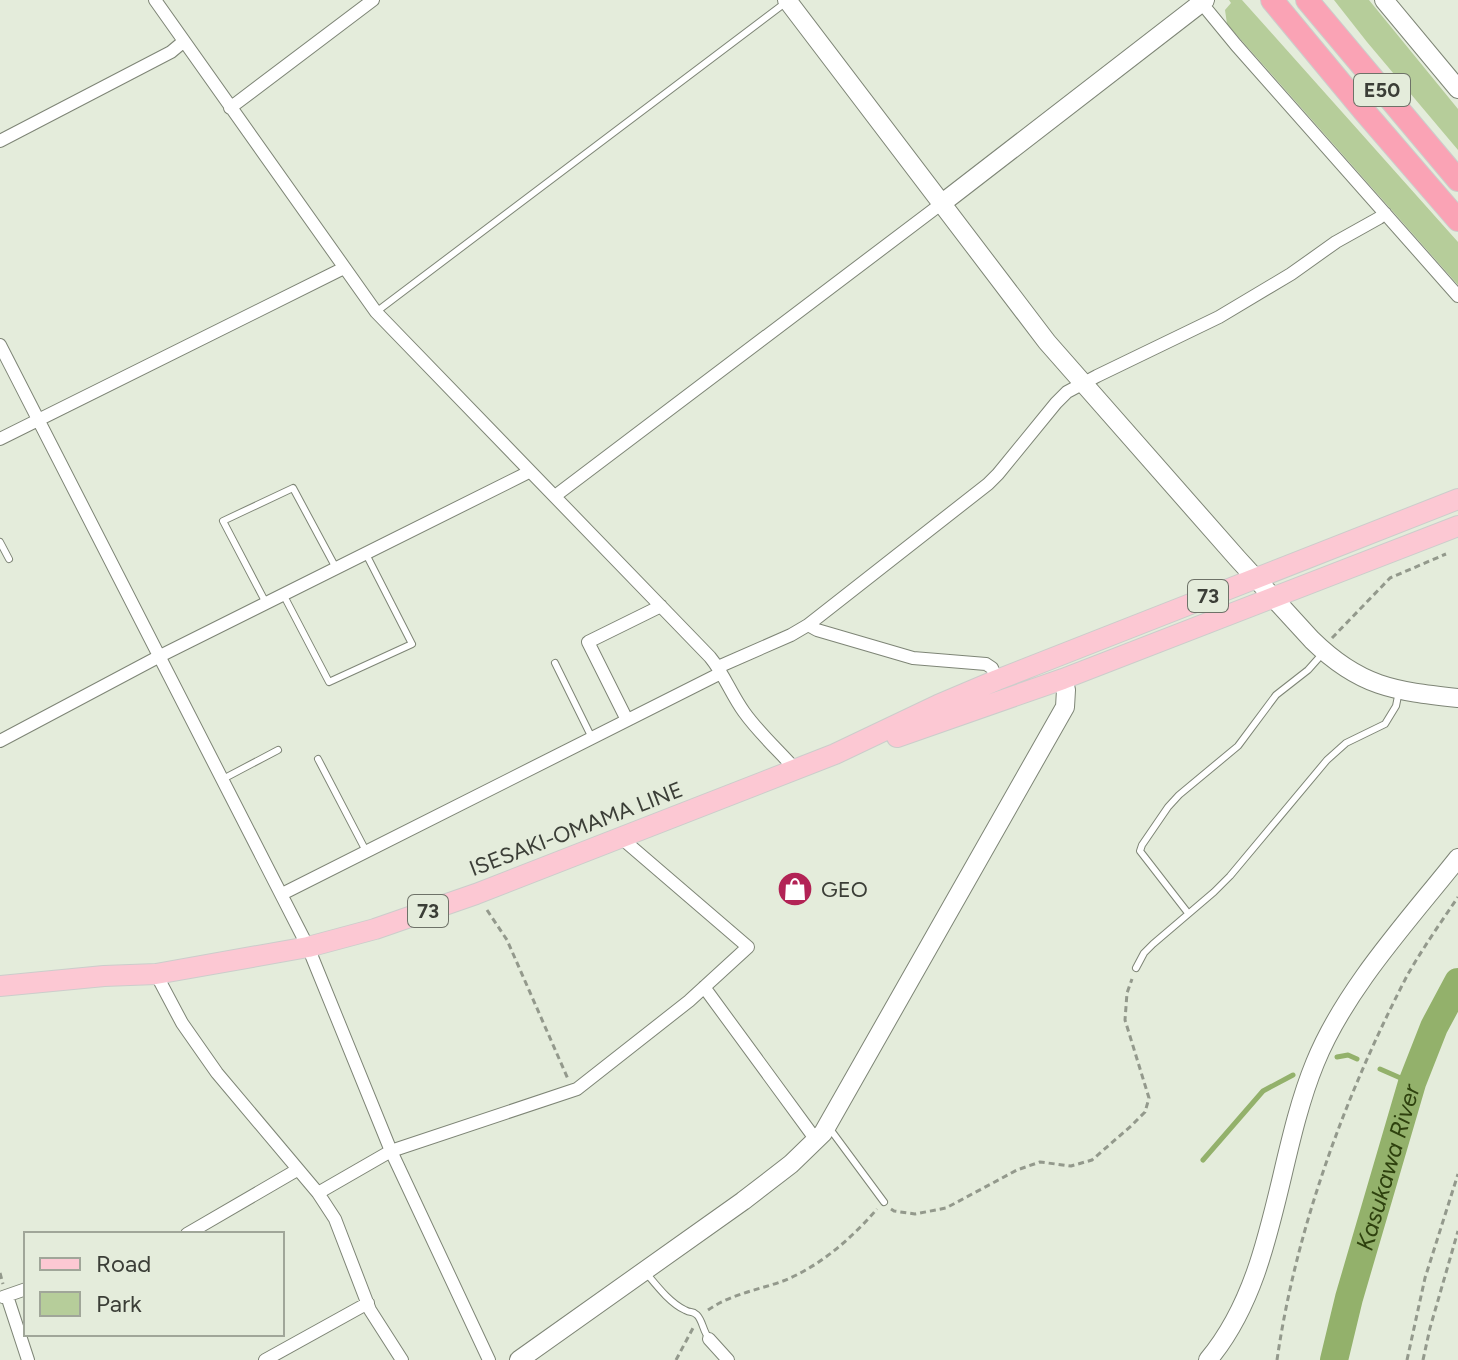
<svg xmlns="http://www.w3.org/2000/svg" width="1458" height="1360" viewBox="0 0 1458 1360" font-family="Figtree,sans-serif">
<rect width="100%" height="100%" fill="#e4ecdb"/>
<path fill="#b6cd9a" d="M1229,0H1242L1458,242V285L1227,24L1225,10L1231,3Z
M1334,0H1369L1458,109V150L1367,42Z"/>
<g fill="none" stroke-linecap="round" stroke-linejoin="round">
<path stroke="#93b16b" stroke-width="5" d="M1337,1057L1348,1055L1357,1059
M1380,1069L1412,1083
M1203,1160L1263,1091L1293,1075"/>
<path stroke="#93b16b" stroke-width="28" id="s1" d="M1334,1360L1349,1298L1412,1083L1434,1027L1458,982"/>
<defs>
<path id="lane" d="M376,312L785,3
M0,542L9,559
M283,594L329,682L412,644L366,554
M266,603L223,521L293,488L336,568
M555,663L592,738
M318,759L366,851
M223,779L278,750
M1188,913L1140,851L1142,845L1168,807L1179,795L1238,746L1276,695L1308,670L1324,652
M1136,968L1144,953L1153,944L1214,892L1230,876L1327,760L1346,743L1385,724L1396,706L1399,691
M830,1129L884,1202
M647,1274C657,1286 670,1303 685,1310C692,1314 691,1310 697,1315C703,1321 703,1332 709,1338"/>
<path id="street" d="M155,0L376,312L710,657C724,674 731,694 744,712C759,733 778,750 795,769
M1199,0L1236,45L1458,296
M230,108L373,0
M0,141L171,52L183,42
M0,345L308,947L391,1151L577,1089L689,1001L748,947L620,837
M0,439L344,268
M555,496L941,204
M808,625L817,630L913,658L986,664L992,668L997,680
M718,667L791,635L808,625L988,484L998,474L1056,403L1067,392L1097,376L1219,317L1291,274L1336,242L1379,218L1385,213
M627,720L588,642L661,606
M0,741L160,656L529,472
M282,894L721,673
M156,974L182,1023L217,1073L318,1193L335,1219L370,1310L402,1360
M704,987L816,1140
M318,1193L391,1151L489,1360
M187,1234L297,1170
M7,1296L28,1360
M3,1297L26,1289
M709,1339L728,1360
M265,1360L368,1303"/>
<path id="secondary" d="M787,0L1047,342L1237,558L1312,640C1360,687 1394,691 1458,698
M1384,0L1458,89
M941,204L1205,0
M519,1360L743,1201L791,1164L823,1133L1065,707L1066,690L1063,679
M1208,1360C1276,1279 1276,1158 1315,1063C1345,989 1408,921 1458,858"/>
<path id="primary" d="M897,737L1063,679L1458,526
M0,986L104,976L156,974L308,947L375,929L476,894L835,754L938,705L997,680L1458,499"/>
<path id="highway" d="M1272,0L1364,111L1458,220
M1307,0L1458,180"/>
</defs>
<use href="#lane" stroke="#7e8576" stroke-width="8"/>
<use href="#street" stroke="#7e8576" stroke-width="14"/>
<use href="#secondary" stroke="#7e8576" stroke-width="20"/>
<use href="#primary" stroke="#cccdcb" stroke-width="22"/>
<use href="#highway" stroke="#cccdcb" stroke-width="24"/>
<path stroke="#93998c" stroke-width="3" stroke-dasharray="6 4" stroke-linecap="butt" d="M1332,638L1390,578L1446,554
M487,910L507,940L568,1079
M891,1209L894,1211L915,1214L946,1208L1017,1170L1040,1162L1071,1166L1092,1160L1131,1126L1145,1112L1149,1098L1125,1020L1127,993L1132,979
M0,1273L3,1284
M708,1310C731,1294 758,1290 783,1281C819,1267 852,1238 877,1209
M676,1360L693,1328
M1277,1360C1296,1228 1346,1093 1408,974C1423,948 1441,922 1458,897
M1407,1360L1425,1278L1458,1174
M1423,1360L1430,1328L1458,1231"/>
<use href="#lane" stroke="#fff" stroke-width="6"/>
<use href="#street" stroke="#fff" stroke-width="12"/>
<use href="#secondary" stroke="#fff" stroke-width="18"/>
<use href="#primary" stroke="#fcc8d3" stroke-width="20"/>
<use href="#highway" stroke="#faa3b5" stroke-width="22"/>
</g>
<defs>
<symbol id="shop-disc" viewBox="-11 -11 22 22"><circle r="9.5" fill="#b22355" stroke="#e4ecdb"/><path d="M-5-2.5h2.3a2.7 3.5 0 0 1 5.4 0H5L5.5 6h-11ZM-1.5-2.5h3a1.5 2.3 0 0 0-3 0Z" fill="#fff"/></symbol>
</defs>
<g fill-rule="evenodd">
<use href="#shop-disc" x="775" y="869" width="40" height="40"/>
</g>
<g text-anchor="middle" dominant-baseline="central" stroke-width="6" stroke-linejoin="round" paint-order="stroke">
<g fill="#e4ecdb" stroke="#6e7268" stroke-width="2">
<rect x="1354" y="74" width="56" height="32" rx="6"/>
<rect x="1188" y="580" width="40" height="32" rx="6"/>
<rect x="408" y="895" width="40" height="32" rx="6"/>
</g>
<g font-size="20" font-weight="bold" fill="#3b3e37">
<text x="1382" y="90">E50</text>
<text x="1208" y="596">73</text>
<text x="428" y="911">73</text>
</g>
<g font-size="22" fill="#3b3e37" stroke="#e4ecdb">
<text transform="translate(576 829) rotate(-21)">ISESAKI-OMAMA LINE</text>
</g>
<g font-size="22" fill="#3b3e37" stroke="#e4ecdb" text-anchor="start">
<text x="821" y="889">GEO</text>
</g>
<g font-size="24" font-style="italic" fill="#2e410e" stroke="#e4ecdb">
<text stroke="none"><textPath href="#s1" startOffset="200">Kasukawa River</textPath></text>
</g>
</g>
<rect x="24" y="1232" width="260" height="104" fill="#e4ecdb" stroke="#a0a699" stroke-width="2"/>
<rect x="40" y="1258" width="40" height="12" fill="#fcc8d3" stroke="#a0a699" stroke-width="2"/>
<text x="96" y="1272" font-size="24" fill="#3b3e37">Road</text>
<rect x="40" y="1292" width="40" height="24" fill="#b6cd9a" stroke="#a0a699" stroke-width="2"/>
<text x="96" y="1312" font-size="24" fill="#3b3e37">Park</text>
</svg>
